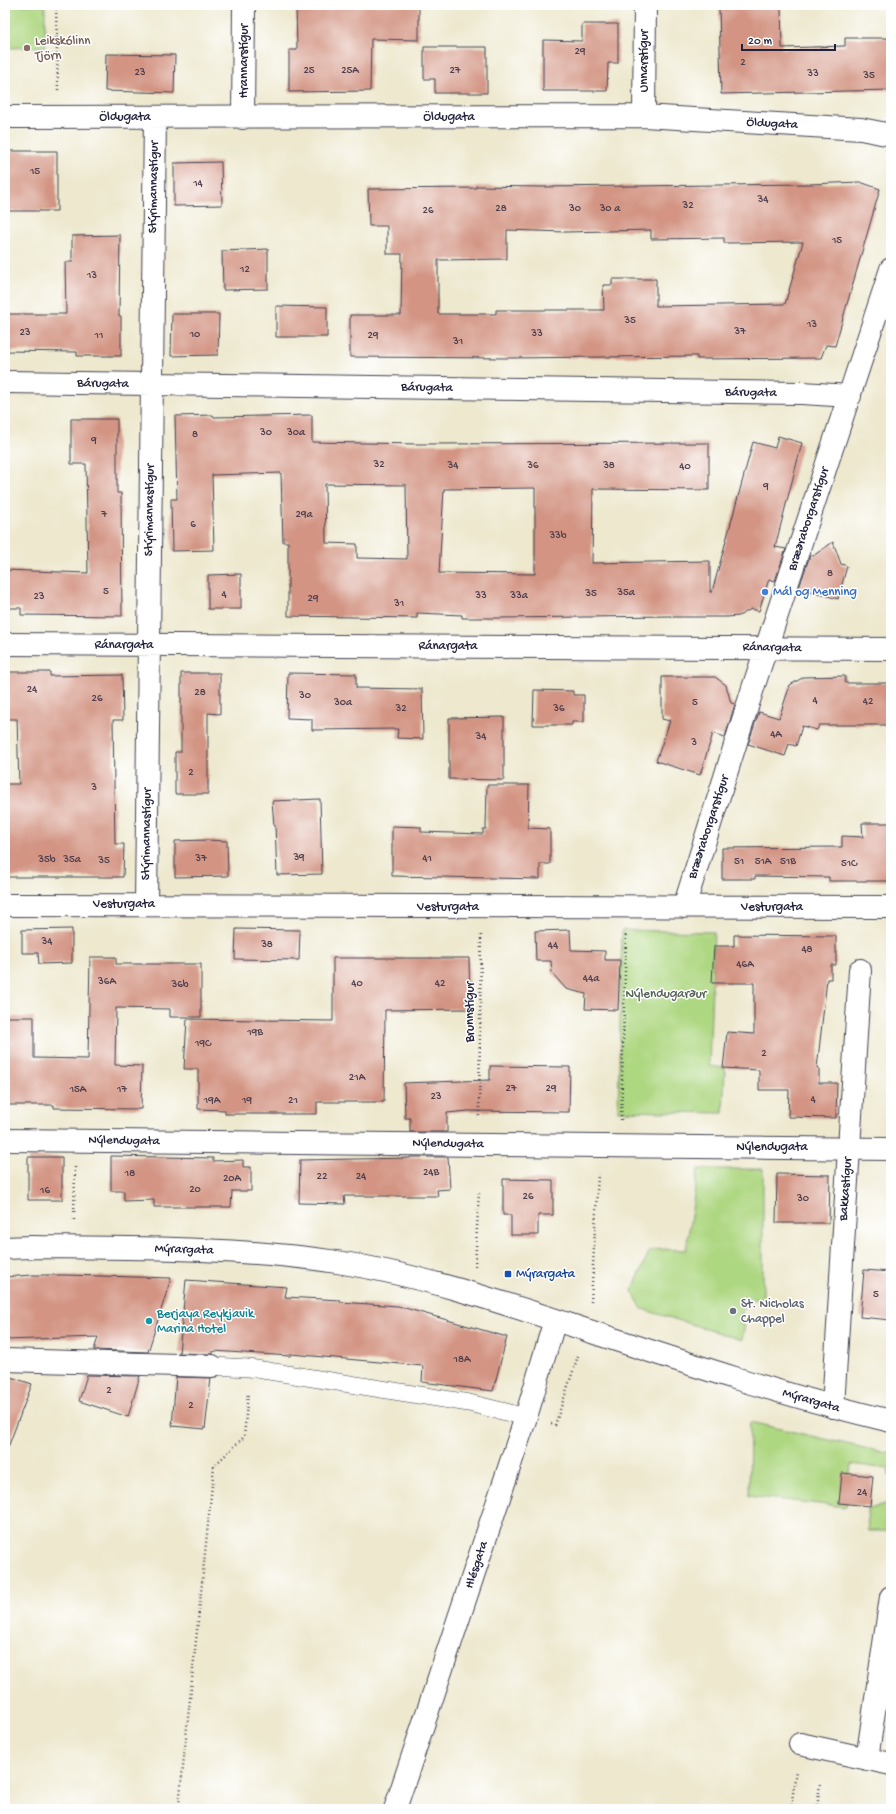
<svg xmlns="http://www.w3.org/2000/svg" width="896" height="1814" viewBox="0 0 896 1814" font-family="'Gochi Hand',sans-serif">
<rect width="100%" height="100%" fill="#fff"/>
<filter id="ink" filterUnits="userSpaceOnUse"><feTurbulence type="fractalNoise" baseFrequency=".025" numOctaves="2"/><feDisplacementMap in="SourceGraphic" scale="8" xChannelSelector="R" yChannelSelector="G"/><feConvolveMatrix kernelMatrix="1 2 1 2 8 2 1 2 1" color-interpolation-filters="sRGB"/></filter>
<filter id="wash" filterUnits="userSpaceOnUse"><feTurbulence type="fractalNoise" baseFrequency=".012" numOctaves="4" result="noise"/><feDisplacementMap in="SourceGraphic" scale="16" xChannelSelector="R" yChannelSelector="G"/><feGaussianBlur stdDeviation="0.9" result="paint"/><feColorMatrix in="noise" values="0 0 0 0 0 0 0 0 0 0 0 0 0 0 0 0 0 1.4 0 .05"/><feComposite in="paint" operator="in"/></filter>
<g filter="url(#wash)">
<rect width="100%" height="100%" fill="#ede8ce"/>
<path fill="#aed781" stroke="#687c5e" d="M5,5H45V47L5,48Z
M622,930L714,932L709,1066L725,1068L723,1113L618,1111Z
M698,1169H763V1301L745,1297L740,1324L745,1325L742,1340L642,1309L632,1291L649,1252L657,1249L686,1250Z
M750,1422L891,1454V1476H889L888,1469L851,1464L846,1507L749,1496Z
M891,1502V1531H868L867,1510Z"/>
<g id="blocks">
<path fill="#d39483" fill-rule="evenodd" d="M296,5H419V40L371,39L370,91L289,92V50H297Z
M719,5H781L782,48L845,46V38H888V42L891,43V90L721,94Z
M582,24H618V63H608L607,91H543V40L582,41Z
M424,47H487V93H435V79H424Z
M106,54L175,55L174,93L105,91Z
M5,151H57V211H5Z
M221,162L222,205L174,206V163Z
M860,182L880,189L835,346L826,345L821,358L697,359V356L509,358L350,357V315H401L402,254H387V226H369L368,189L476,188V186L541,187L810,184ZM507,230L566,232L651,230V239L724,238V243L803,242L785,304L656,306V279H612V285H603L604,310H496V314H438V260L507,259Z
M120,235L119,316H121V356H77V352L5,351V314H66L65,262H72V236Z
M268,249V289L223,290L222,251Z
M276,306L327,307V337H276Z
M172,314H219L218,355L171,356Z
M213,415L214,417L312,415V442L418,444L709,443V490L593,489L592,563L710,561V592H712L753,442L775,448L778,436L802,443L775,547L786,549L775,581L769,579L759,611L751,609L739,616L727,617H671V616L498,618H462V615L417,613V618L288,616V542H283L281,473L212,475L214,550L172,551L171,499H177L175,416ZM325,484L406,485L407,559L357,558V544L326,543ZM535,488V574L439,573L444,489Z
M71,419H117V493H121L122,616L21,615V608H5V570L88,573L86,464H71Z
M833,542L841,564L847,566L838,599L799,588L810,555L813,556Z
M241,574V609H208V575Z
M5,672H50V676L122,675L123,720H113L115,844H124L123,877H5V784H19L17,719H5Z
M181,673H220V714L208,713V794H175V752H181Z
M288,673L356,674V688L422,689L423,739L397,738L398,729L312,730V719L287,718Z
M845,676V683H891V725H819L817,730L802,726L796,746L789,744L785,756L748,744L759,712L779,718L790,685L804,677Z
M662,677H715L726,685L731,703L735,704L725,737L713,733L700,775L656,761L670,721L662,719Z
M534,690L573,691V695H584V722H572V725H533Z
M504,717V780L449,779V718Z
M487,785H529L528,828L550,829V864H540V879L392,876V826L421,827V832L483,834V829H486Z
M320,799L322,874L277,875L275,825H274L272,801Z
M862,823H891V881H829V877L755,876V879H722V848L842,847V836L863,837Z
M207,840L227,841L228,876L175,877V841Z
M72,929V963L39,964L38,953H22V930Z
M236,929L300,930L299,960L235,959Z
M570,930L571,950L605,951V960H620L618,1010L585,1009L586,994L566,989L552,973L551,961H536L535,931Z
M734,935L836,936V965H831V979H827L817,1068H819V1083H837L836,1118L788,1117L789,1090H759V1070L723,1068L727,1032L754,1034V983H712L714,946H734Z
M90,957H116V964H201V1017H170V1009L116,1008L115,1065L142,1066L141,1109L54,1108V1105H5V1017H34V1058L88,1059Z
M333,958H469L470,1009L385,1010L384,1102H317V1114H225V1110L198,1109V1069H184L187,1019L333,1021Z
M490,1066L570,1067L569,1112L468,1111L447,1113V1132H410V1118H405L404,1083L490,1080Z
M111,1156L213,1158V1161L243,1160V1167H251V1191H232L231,1207H154V1200L124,1201V1191H111Z
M28,1157H62V1200H28Z
M410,1157H448L450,1189L437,1190L438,1196H344L345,1204L299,1203L300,1160L410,1158Z
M777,1174L830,1175L829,1223H776Z
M503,1179L553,1180V1215H538V1235H511V1215H503Z
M864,1270L891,1272V1320L860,1317Z
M32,1275H66L171,1278L148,1352L94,1350L98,1337L5,1340V1277Z
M186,1280L287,1287L285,1297L340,1300V1302L398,1306L507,1337L493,1391L422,1382L423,1366L291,1354L290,1356L213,1351V1354L179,1353Z
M5,1375L32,1384L7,1450H5Z
M87,1375L140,1376L128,1417L79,1401Z
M176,1377L211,1378L205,1429L172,1426Z
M842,1473L873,1476L870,1506L839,1503Z"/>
</g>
</g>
<g filter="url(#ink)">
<use href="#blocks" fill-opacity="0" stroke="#404051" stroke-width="1"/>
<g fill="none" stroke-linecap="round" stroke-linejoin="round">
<defs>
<path id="lane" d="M212,1366L249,1368L469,1403L526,1417"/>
<path id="street" d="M644,116L645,5
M5,117L644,116L861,129L891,135
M243,118L244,5
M5,382L802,393L850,396
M5,644L891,649
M146,904L155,117
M5,905L891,907
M684,907L754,685L891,269
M5,1140L891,1149
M5,1360L212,1366
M833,1407L860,970
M800,1744L891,1764
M867,1759L891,1597
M395,1809L526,1417L555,1320"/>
<path id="primary" d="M5,1248L31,1247C133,1248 236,1247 337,1262C422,1275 507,1304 589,1331C689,1364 789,1397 891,1421"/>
</defs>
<use href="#lane" stroke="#404051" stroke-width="18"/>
<use href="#street" stroke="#404051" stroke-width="24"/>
<use href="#primary" stroke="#404051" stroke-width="24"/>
<path stroke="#404051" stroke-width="2.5" stroke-dasharray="1 3" stroke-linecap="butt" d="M56,5L58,90
M479,1116L481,933
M621,1120L626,933
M74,1220L75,1167
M475,1266L479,1191
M591,1302L598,1174
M551,1424L555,1425L578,1356
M215,1809L179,1805L214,1466L244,1437L248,1392
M791,1809L796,1770
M817,1809L820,1784"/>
<use href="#lane" stroke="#fff" stroke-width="17"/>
<use href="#street" stroke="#fff" stroke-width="22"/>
<use href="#primary" stroke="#fff" stroke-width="22"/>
</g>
</g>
<circle fill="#8d6e63" stroke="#fff" stroke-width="1.5" cx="27" cy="48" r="4"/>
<circle fill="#3f7fe0" stroke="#fff" stroke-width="1.5" cx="765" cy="592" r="4"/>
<rect fill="#1a4fb4" stroke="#fff" stroke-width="1.5" x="504" y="1270" width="8" height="8" rx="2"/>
<circle fill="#6b7280" stroke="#fff" stroke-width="1.5" cx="733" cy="1311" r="4"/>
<circle fill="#0f9aa8" stroke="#fff" stroke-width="1.5" cx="149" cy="1321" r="4"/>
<g text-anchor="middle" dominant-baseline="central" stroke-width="3" stroke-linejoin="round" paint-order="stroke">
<g font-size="11" fill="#4e3e4d">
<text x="580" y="52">29</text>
<text x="743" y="63">2</text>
<text x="309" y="71">25</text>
<text x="350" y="71">25A</text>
<text x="455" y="71">27</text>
<text x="140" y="73">23</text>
<text x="813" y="74">33</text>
<text x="869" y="76">35</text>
<text x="35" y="172">15</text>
<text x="198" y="184">14</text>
<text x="763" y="200">34</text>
<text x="688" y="206">32</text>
<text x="501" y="209">28</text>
<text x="575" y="209">30</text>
<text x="610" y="209">30 a</text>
<text x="428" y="211">26</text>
<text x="837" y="241">15</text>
<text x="245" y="270">12</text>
<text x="92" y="276">13</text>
<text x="630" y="321">35</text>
<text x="812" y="325">13</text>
<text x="740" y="332">37</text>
<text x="25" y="333">23</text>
<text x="537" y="334">33</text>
<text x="195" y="335">10</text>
<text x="99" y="336">11</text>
<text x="373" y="336">29</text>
<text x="458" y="342">31</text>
<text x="266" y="433">30</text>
<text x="296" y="433">30a</text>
<text x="195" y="435">8</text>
<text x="94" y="441">9</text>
<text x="379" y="465">32</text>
<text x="453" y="466">34</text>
<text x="533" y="466">36</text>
<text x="609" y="466">38</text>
<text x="685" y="467">40</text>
<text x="766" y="487">9</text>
<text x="104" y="515">7</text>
<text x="304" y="515">29a</text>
<text x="193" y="525">6</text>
<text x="558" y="536">33b</text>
<text x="830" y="574">8</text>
<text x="106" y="592">5</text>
<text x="626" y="593">35a</text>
<text x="591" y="594">35</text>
<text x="224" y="595">4</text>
<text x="481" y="596">33</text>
<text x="519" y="596">33a</text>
<text x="39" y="597">23</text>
<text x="313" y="599">29</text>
<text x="399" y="604">31</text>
<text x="32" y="690">24</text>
<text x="200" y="693">28</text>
<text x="305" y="696">30</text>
<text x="97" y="699">26</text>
<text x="815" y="701">4</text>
<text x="868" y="702">42</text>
<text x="343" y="703">30a</text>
<text x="695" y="703">5</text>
<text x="401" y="709">32</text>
<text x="559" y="709">36</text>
<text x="776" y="735">4A</text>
<text x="481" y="737">34</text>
<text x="694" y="743">3</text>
<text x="191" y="773">2</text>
<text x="94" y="788">3</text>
<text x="299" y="858">39</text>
<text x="201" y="859">37</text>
<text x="427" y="859">41</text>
<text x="47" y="860">35b</text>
<text x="72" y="860">35a</text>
<text x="104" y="861">35</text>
<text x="739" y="862">51</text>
<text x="763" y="862">51A</text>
<text x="788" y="862">51B</text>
<text x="849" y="864">51C</text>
<text x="47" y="942">34</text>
<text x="267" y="945">38</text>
<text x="553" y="946">44</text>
<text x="807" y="950">48</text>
<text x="745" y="965">46A</text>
<text x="591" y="979">44a</text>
<text x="107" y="982">36A</text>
<text x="357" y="984">40</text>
<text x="440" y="984">42</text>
<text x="180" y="985">36b</text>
<text x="255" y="1033">19B</text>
<text x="203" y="1044">19C</text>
<text x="764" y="1054">2</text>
<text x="357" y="1078">21A</text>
<text x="511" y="1089">27</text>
<text x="551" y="1089">29</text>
<text x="78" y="1090">15A</text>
<text x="122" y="1090">17</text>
<text x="436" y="1097">23</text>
<text x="813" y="1100">4</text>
<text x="212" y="1101">19A</text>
<text x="247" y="1101">19</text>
<text x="293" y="1101">21</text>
<text x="431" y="1173">24B</text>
<text x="130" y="1174">18</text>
<text x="322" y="1177">22</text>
<text x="361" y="1177">24</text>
<text x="232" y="1179">20A</text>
<text x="195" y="1190">20</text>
<text x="45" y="1191">16</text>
<text x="528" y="1197">26</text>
<text x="803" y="1199">30</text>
<text x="876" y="1295">5</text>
<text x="462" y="1360">18A</text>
<text x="109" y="1391">2</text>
<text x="191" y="1406">2</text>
<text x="862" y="1493">24</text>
</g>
<g font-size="13" fill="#785e54" stroke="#fff" text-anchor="start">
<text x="35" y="41">Leikskólinn<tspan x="35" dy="15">Tjörn</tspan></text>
</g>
<g font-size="13" fill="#22223b" stroke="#fff">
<text transform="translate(244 61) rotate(-90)">Hrannarstígur</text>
<text transform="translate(644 61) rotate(-90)">Unnarstígur</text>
<text x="125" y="117">Öldugata</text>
<text x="449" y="117">Öldugata</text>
<text transform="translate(772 124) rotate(3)">Öldugata</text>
<text transform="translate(154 187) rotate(-89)">Stýrimannastígur</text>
<text transform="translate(103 384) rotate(1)">Bárugata</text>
<text transform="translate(427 388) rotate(1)">Bárugata</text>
<text transform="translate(751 393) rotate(1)">Bárugata</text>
<text transform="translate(150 510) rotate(-89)">Stýrimannastígur</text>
<text transform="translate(809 519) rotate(-72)">Bræðraborgarstígur</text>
<text x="124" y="645">Ránargata</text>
<text x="448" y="646">Ránargata</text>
<text transform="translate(772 648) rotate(1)">Ránargata</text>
<text transform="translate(709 827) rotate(-72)">Bræðraborgarstígur</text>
<text transform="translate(147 834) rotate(-89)">Stýrimannastígur</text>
<text x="124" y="904">Vesturgata</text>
<text x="448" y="907">Vesturgata</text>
<text x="772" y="907">Vesturgata</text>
<text transform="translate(470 1012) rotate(-90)">Brunnstígur</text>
<text transform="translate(124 1141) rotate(1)">Nýlendugata</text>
<text transform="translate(448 1144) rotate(1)">Nýlendugata</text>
<text x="772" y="1147">Nýlendugata</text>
<text transform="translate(846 1189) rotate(-86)">Bakkastígur</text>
<text transform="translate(184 1250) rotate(2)">Mýrargata</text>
<text transform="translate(811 1401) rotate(16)">Mýrargata</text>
<text transform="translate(477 1565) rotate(-72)">Hlésgata</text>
</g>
<g font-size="13" fill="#366cbe" stroke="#fff" text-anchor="start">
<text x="773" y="592">Mál og Menning</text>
</g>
<g font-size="13" fill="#536154" stroke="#fff">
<text x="666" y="994">Nýlendugarður</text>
</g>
<g font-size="13" fill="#164399" stroke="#fff" text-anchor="start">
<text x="516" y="1274">Mýrargata</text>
</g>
<g font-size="13" fill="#5b616d" stroke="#fff" text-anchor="start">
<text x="741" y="1304">St. Nicholas<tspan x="741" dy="15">Chappel</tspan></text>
</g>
<g font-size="13" fill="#0d838f" stroke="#fff" text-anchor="start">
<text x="157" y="1314">Berjaya Reykjavik<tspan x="157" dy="15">Marina Hotel</tspan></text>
</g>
</g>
<rect width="896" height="1814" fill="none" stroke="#fff" stroke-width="20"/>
<path d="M742 44v6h93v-6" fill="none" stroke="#22223b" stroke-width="2"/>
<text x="748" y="44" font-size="12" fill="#22223b" stroke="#ffffff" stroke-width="3" paint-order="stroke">20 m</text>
</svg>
